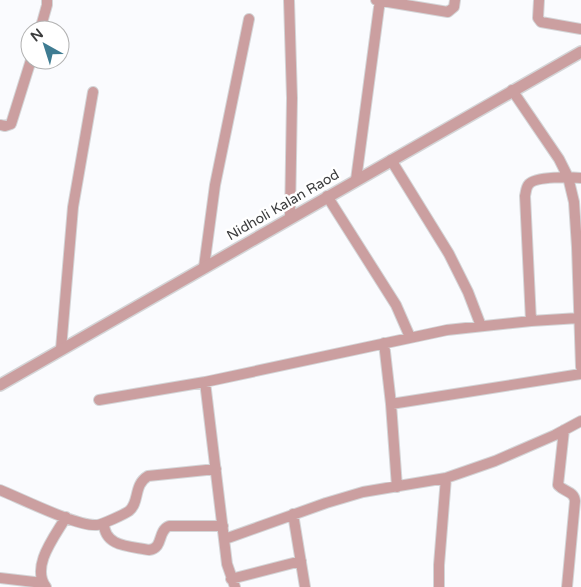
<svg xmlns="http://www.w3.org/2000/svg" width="581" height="587" viewBox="0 0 581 587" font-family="'Varela Round',sans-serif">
<rect width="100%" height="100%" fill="#fafbfe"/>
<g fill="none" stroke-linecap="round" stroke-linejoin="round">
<defs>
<path id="minor" d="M289,0L292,98L290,218
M376,0L448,12L454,7L455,0
M539,0L538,18L541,22L581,29
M40,30L47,5V0
M512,90L559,159L568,177L574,202L577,247L581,367
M0,125L5,126L11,124L31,60
M391,160L449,254L468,292L481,326
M356,180L380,0
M327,196L396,305L410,337
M204,267L215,185L249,19
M531,321L525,196C526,192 526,187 529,184C536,176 571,177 581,178
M384,343L391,404L397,487
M61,349L73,207L93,92
M205,382L227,564L235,587
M99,400L205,382L447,330L531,321L579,318
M391,404L581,374
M564,430L558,485C564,492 574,491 575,501L567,587
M0,490C20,498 78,527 97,525C101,525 125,514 129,511C140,502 133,485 148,476L216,469
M293,514L305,587
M104,523C104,547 130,546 149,550C164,548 157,531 169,526H223
M225,539L326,503L363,492L446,478L495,461L555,435L581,421
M0,578L43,583
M231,579L301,561
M46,587C30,566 56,535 66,517
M439,587V565L446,478"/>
<path id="tertiary" d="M0,385L581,52"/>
</defs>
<use href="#minor" stroke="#d4d5d7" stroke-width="12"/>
<use href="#tertiary" stroke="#d4d5d7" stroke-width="14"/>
<use href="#minor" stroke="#cb9fa0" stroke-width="10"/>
<use href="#tertiary" stroke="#cb9fa0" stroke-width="11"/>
</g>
<g text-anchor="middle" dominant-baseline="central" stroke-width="5" stroke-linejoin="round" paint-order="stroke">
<g font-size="14" fill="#3b3c3d" stroke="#fff">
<text transform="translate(283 205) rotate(-30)">Nidholi Kalan Raod</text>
</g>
</g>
<g transform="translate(45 45) rotate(321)"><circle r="24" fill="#ffffff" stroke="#b1b1b1"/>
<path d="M0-4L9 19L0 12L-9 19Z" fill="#3f7c92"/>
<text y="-8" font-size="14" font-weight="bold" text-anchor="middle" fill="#3b3c3d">N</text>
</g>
</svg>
